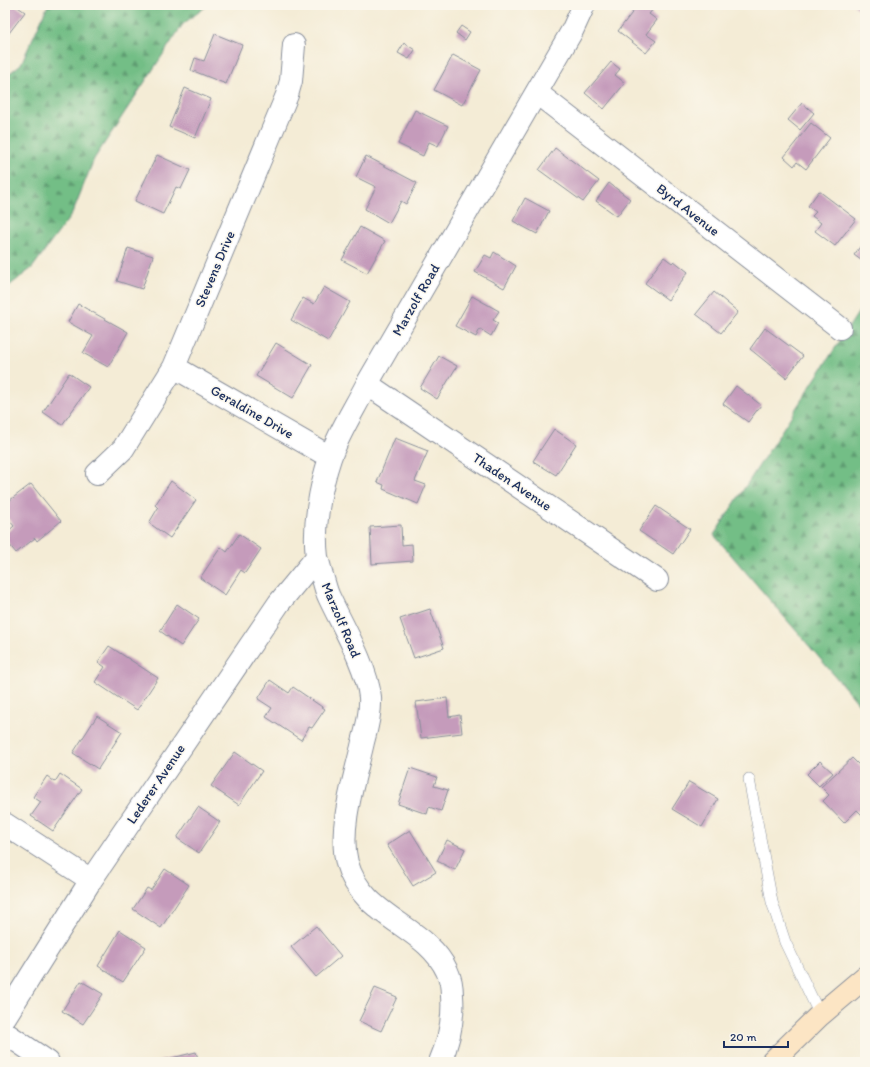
<svg xmlns="http://www.w3.org/2000/svg" width="870" height="1067" viewBox="0 0 870 1067" font-family="Itim,sans-serif">
<defs>
<pattern id="forest-firs" width="22" height="20" patternUnits="userSpaceOnUse"><rect width="22" height="20" fill="#73be86"/><path d="M5 1l3.5 6h-7zM16 11l3.5 6h-7z" fill="#5e9b71"/></pattern>
</defs>
<rect width="100%" height="100%" fill="#fbf7ec"/>
<filter id="ink" filterUnits="userSpaceOnUse"><feTurbulence type="fractalNoise" baseFrequency=".025" numOctaves="2"/><feDisplacementMap in="SourceGraphic" scale="8" xChannelSelector="R" yChannelSelector="G"/><feConvolveMatrix kernelMatrix="1 2 1 2 8 2 1 2 1" color-interpolation-filters="sRGB"/></filter>
<filter id="wash" filterUnits="userSpaceOnUse"><feTurbulence type="fractalNoise" baseFrequency=".012" numOctaves="4" result="noise"/><feDisplacementMap in="SourceGraphic" scale="16" xChannelSelector="R" yChannelSelector="G"/><feGaussianBlur stdDeviation="0.9" result="paint"/><feColorMatrix in="noise" values="0 0 0 0 0 0 0 0 0 0 0 0 0 0 0 0 0 1.4 0 .05"/><feComposite in="paint" operator="in"/></filter>
<g filter="url(#wash)">
<rect width="100%" height="100%" fill="#f4ecd6"/>
<path fill="url(#forest-firs)" stroke="#477672" d="M48,5H208L183,24L94,159L72,214L32,268L5,289V77L21,64Z
M865,302V711L714,535Z"/>
<g id="blocks">
<path fill="#c59bbb" d="M5,5H15L25,12L6,37L5,35Z
M638,5H650L654,8L649,14L657,20L646,34L656,41L646,53L618,31Z
M853,5H865V13Z
M461,26L470,32L465,40L456,33Z
M215,34L242,45L226,84L191,70L195,58L204,61Z
M404,43L415,50L409,59L398,53Z
M453,55L481,70L462,105L434,90Z
M611,62L620,69L615,75L625,83L604,109L585,93Z
M185,88L211,99L195,138L169,127Z
M802,103L814,113L800,130L788,120Z
M415,110L448,126L438,146L429,142L423,156L398,144Z
M811,123L830,138L806,169L797,162L794,166L784,157Z
M555,148L599,181L583,202L539,170Z
M157,155L190,170L181,189L176,187L163,214L135,201Z
M366,156L417,183L406,204L401,201L389,223L365,209L376,187L356,177Z
M609,183L630,199L617,216L596,201Z
M819,191L856,219L835,246L815,231L821,223L812,216L816,212L808,206Z
M525,198L549,211L537,234L513,221Z
M360,227L385,241L367,273L342,260Z
M865,240V263L854,255Z
M128,248L153,256L142,289L117,281Z
M494,252L516,266L504,288L475,272L485,255L491,258Z
M664,257L672,263L674,261L688,272L668,300L645,283Z
M324,287L350,302L328,341L291,320L303,298L314,304Z
M714,292L738,312L721,333L696,314Z
M472,296L499,311L493,320L498,323L491,336L480,329L476,337L455,326Z
M78,304L128,332L108,367L83,353L93,336L68,322Z
M765,328L803,356L786,378L750,349Z
M276,343L312,365L293,398L256,376Z
M439,356L457,366L437,399L420,388Z
M69,373L89,387L62,425L43,412Z
M736,386L761,405L748,422L723,404Z
M554,429L576,444L556,475L533,461Z
M395,438L428,451L415,481L426,485L418,504L383,489L384,485L377,482Z
M171,481L196,500L170,538L149,523L158,508L155,505Z
M31,484L61,521L37,541L35,538L16,553L5,539V534L14,526L5,515V504Z
M656,506L690,529L673,554L639,531Z
M401,525L402,545L412,544L413,561L372,564L370,527Z
M239,534L261,549L245,573L241,570L225,595L200,578L221,547L227,552Z
M177,604L199,619L181,646L160,631Z
M430,609L444,648L414,658L400,619Z
M109,646L158,678L137,710L95,682L105,667L98,662Z
M270,680L289,693L293,687L325,709L312,728L309,727L301,740L266,717L272,708L258,699Z
M447,698L449,717L460,715L462,733L421,738L416,702Z
M97,716L122,732L98,769L73,753Z
M235,752L262,771L239,805L211,786Z
M852,758L865,771V818L857,810L844,823L823,801L829,795L821,787Z
M820,761L833,773L819,786L807,774Z
M410,768L437,777L434,786L448,790L441,811L429,807L427,814L398,804Z
M60,774L82,789L53,831L31,816L41,802L33,797L47,776L55,782Z
M689,782L718,799L702,827L672,809Z
M198,807L220,822L199,853L177,838Z
M410,830L436,872L413,886L387,845Z
M447,840L465,849L455,870L437,861Z
M165,869L189,885L161,928L133,909L147,888L151,890Z
M316,926L341,956L316,977L291,947Z
M120,930L146,947L123,982L98,966Z
M81,981L103,994L83,1024L62,1011Z
M375,988L397,997L381,1031L359,1021Z
M196,1052L199,1062H160V1061Z"/>
</g>
</g>
<g filter="url(#ink)">
<use href="#blocks" fill-opacity="0" stroke="#888e9a" stroke-width="1"/>
<g fill="none" stroke-linecap="round" stroke-linejoin="round">
<defs>
<path id="lane" d="M749,779L772,902L785,942L820,1015"/>
<path id="street" d="M537,93L840,328
M174,367L330,457
M367,384L657,580
M97,474L123,449L174,367L287,95L291,81L294,45
M5,824L91,880
M5,1017L91,880L279,603L317,557
M5,1033L48,1062
M440,1062C449,1041 454,1020 452,996C452,988 451,979 447,971C426,925 362,918 347,863C338,827 355,778 363,742C367,728 371,712 370,697C367,667 342,625 329,597C326,591 325,585 323,579C321,572 319,565 317,557C313,526 320,488 330,458C339,432 355,408 367,384L572,31L584,5"/>
<path id="secondary" d="M772,1062L820,1015L865,977"/>
</defs>
<use href="#lane" stroke="#888e9a" stroke-width="12"/>
<use href="#street" stroke="#888e9a" stroke-width="24"/>
<use href="#secondary" stroke="#888e9a" stroke-width="24"/>
<use href="#lane" stroke="#fff" stroke-width="11"/>
<use href="#street" stroke="#fff" stroke-width="22"/>
<use href="#secondary" stroke="#fce5c4" stroke-width="22"/>
</g>
</g>
<g text-anchor="middle" dominant-baseline="central" stroke-width="3" stroke-linejoin="round" paint-order="stroke">
<g font-size="14" fill="#1b2f5e" stroke="#fbf7ec">
<text transform="translate(688 210) rotate(38)">Byrd Avenue</text>
<text transform="translate(215 269) rotate(-67)">Stevens Drive</text>
<text transform="translate(416 300) rotate(-60)">Marzolf Road</text>
<text transform="translate(252 412) rotate(30)">Geraldine Drive</text>
<text transform="translate(512 482) rotate(34)">Thaden Avenue</text>
<text transform="translate(341 620) rotate(67)">Marzolf Road</text>
<text transform="translate(156 784) rotate(-56)">Lederer Avenue</text>
</g>
</g>
<rect width="870" height="1067" fill="none" stroke="#fbf7ec" stroke-width="20"/>
<path d="M724 1041v6h64v-6" fill="none" stroke="#1b2f5e" stroke-width="2"/>
<text x="730" y="1041" font-size="12" fill="#1b2f5e" stroke="#fbf7ec" stroke-width="3" paint-order="stroke">20 m</text>
</svg>
